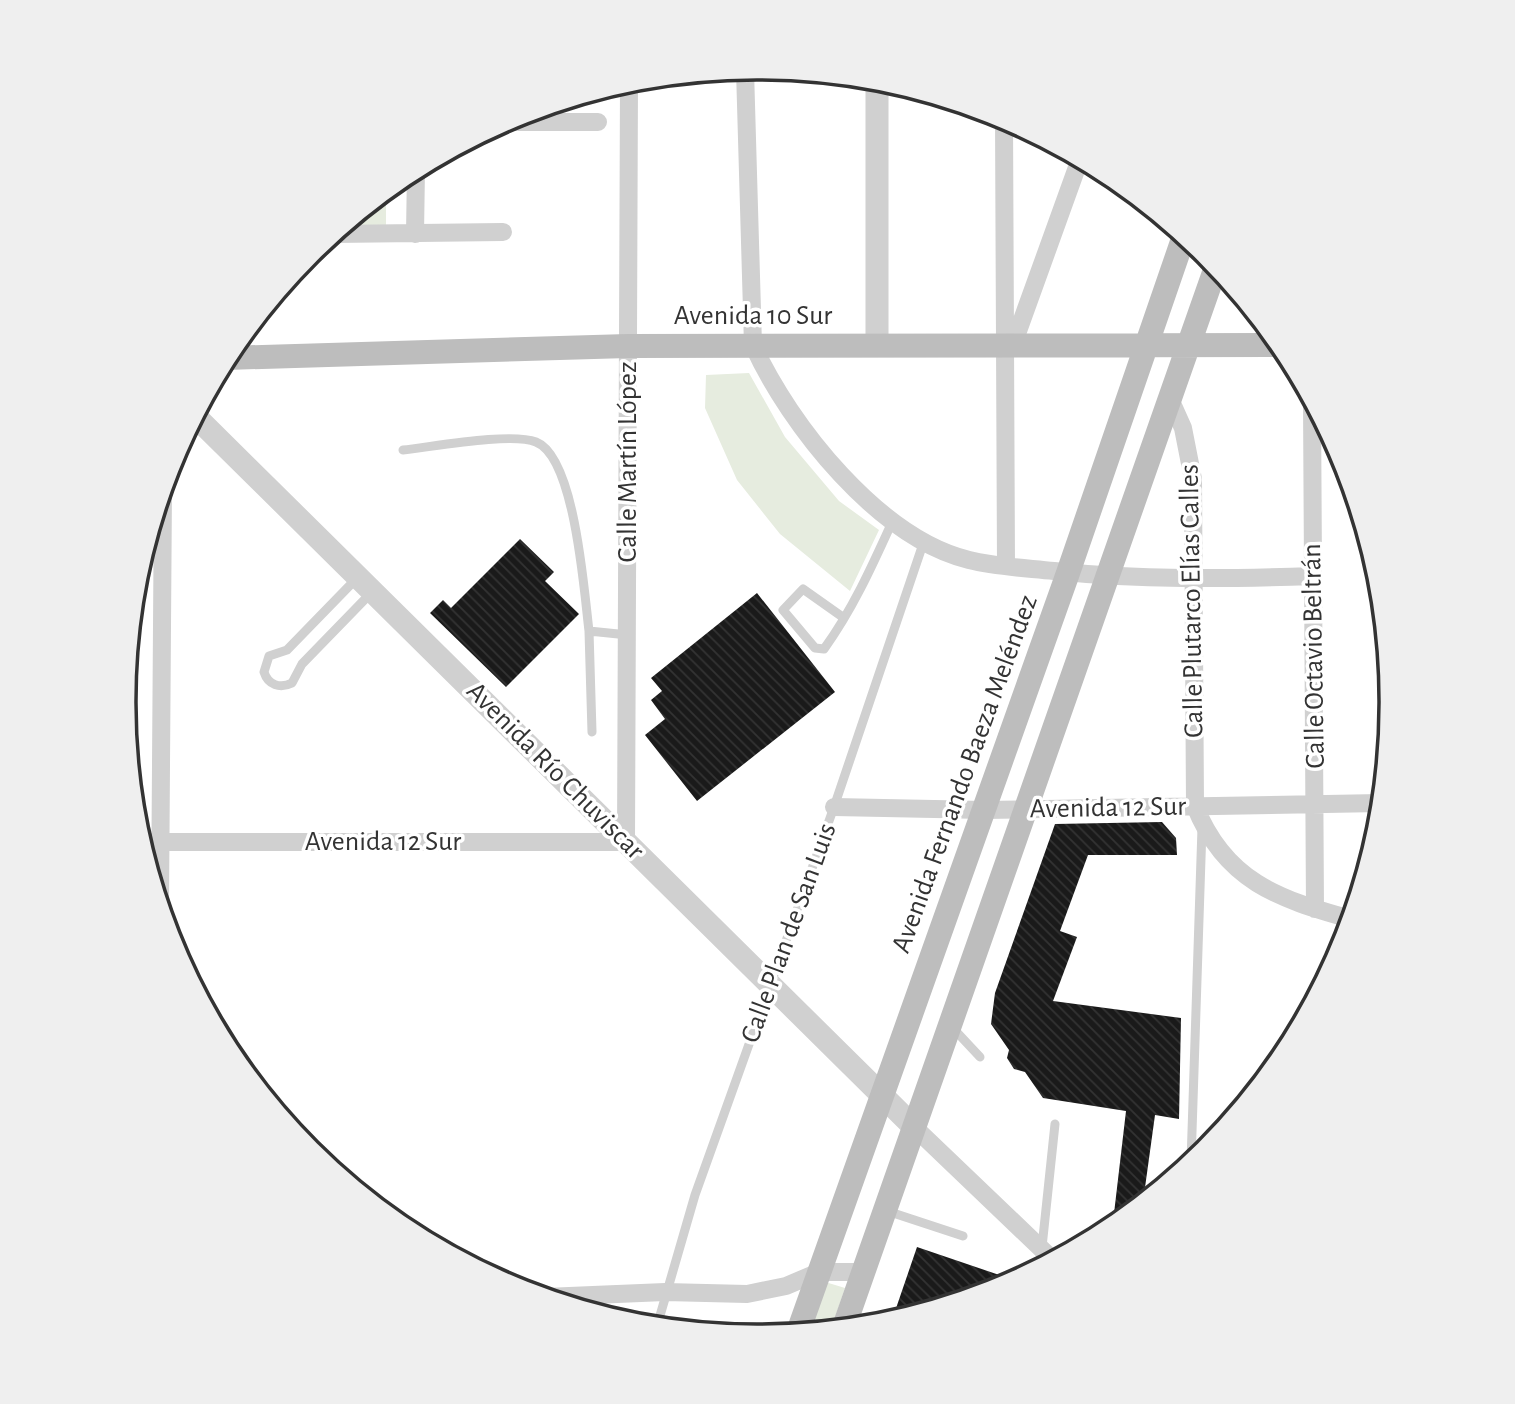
<svg xmlns="http://www.w3.org/2000/svg" width="1515" height="1404" viewBox="0 0 1515 1404" font-family="'Alegreya Sans',sans-serif">
<defs>
<pattern id="building-back-hatch" width="6" height="6" patternUnits="userSpaceOnUse" patternTransform="scale(1.75)"><rect width="6" height="6" fill="#1a1a1a"/><path d="M-1 5l2 2M0 0l6 6M5-1l2 2" fill="none" stroke="#333"/></pattern>
</defs>
<rect width="100%" height="100%" fill="#fff"/>
<path fill="#e6ecdf" d="M386,191V226H343Z
M749,373L785,437L839,501L879,530L850,591L780,534L737,480L705,408L706,375Z
M822,1281L845,1288L831,1329L806,1331Z"/>
<path fill="url(#building-back-hatch)" d="M520,539L554,572L545,581L579,614L506,687L430,613L443,600L451,608Z
M757,593L835,692L697,801L645,735L665,719L651,700L662,691L651,678Z
M1162,822L1176,838L1177,855H1088L1060,931L1077,937L1053,1001L1181,1018L1179,1119L1155,1115L1143,1202L1118,1222H1113L1126,1111L1043,1098L1025,1072L1014,1069L1007,1058L1009,1050L991,1024L995,993L1055,824Z
M917,1247L1014,1280L1000,1288L892,1320Z"/>
<g fill="none" stroke-linecap="round" stroke-linejoin="round">
<path stroke="#d0d0d0" stroke-width="9" d="M403,450C432,447 511,432 536,442C575,457 584,591 589,631
M357,578L287,650L269,656L264,672C268,685 280,689 292,683L302,664L371,593
M844,618L803,589L783,610L815,648L824,649C853,609 873,564 893,520
M592,732L589,631L628,635
M951,1026L980,1057
M1191,1162L1202,828
M887,1211L963,1236
M1042,1247L1055,1124
M657,1326L695,1195L834,807L924,541"/>
<path stroke="#d0d0d0" stroke-width="18" d="M745,70L753,345C790,426 879,538 969,560C997,567 1026,568 1054,571C1140,580 1226,579 1313,576
M1004,118L1006,566
M505,122H598
M333,234L503,232
M415,234L416,169
M1013,345L1080,159
M1170,399L1183,428L1193,479L1195,806C1225,881 1278,899 1351,919
M1312,402L1315,909
M834,807L984,810L1381,803
M141,842H626L629,82
M160,904L163,488
M914,1127L1052,1259
M545,1297L665,1292L747,1294L786,1286L819,1272H863"/>
<path stroke="#d0d0d0" stroke-width="23" d="M877,80V345
M195,416L914,1127"/>
<path stroke="#bdbdbd" stroke-width="24" d="M226,358L628,346L1280,345
M844,1327L1216,267
M798,1332L1068,573L1184,236"/>
</g>
<g text-anchor="middle" dominant-baseline="central" stroke-width="7" stroke-linejoin="round" paint-order="stroke">
<g font-size="28" fill="#333" stroke="#fff">
<text x="753" y="316">Avenida 10 Sur</text>
<text transform="translate(628 462) rotate(-90)">Calle Martín López</text>
<text transform="translate(1192 601) rotate(-91)">Calle Plutarco Elías Calles</text>
<text transform="translate(1314 656) rotate(-91)">Calle Octavio Beltrán</text>
<text transform="translate(555 771) rotate(45)">Avenida Río Chuviscar</text>
<text transform="translate(965 774) rotate(-70)">Avenida Fernando Baeza Meléndez</text>
<text transform="translate(1108 808) rotate(-1)">Avenida 12 Sur</text>
<text x="383" y="842">Avenida 12 Sur</text>
<text transform="translate(789 933) rotate(-70)">Calle Plan de San Luis</text>
</g>
</g>
<path d="M0 0H1515V1404H0ZM757 80H758A621 621 0 0 1 1379 701V703A621 621 0 0 1 758 1324H757A621 621 0 0 1 136 703V701A621 621 0 0 1 757 80Z" fill="#efefef" fill-rule="evenodd"/>
<path fill="none" stroke="#333" stroke-width="3.5" d="M757 80H758A621 621 0 0 1 1379 701V703A621 621 0 0 1 758 1324H757A621 621 0 0 1 136 703V701A621 621 0 0 1 757 80Z"/>
</svg>
